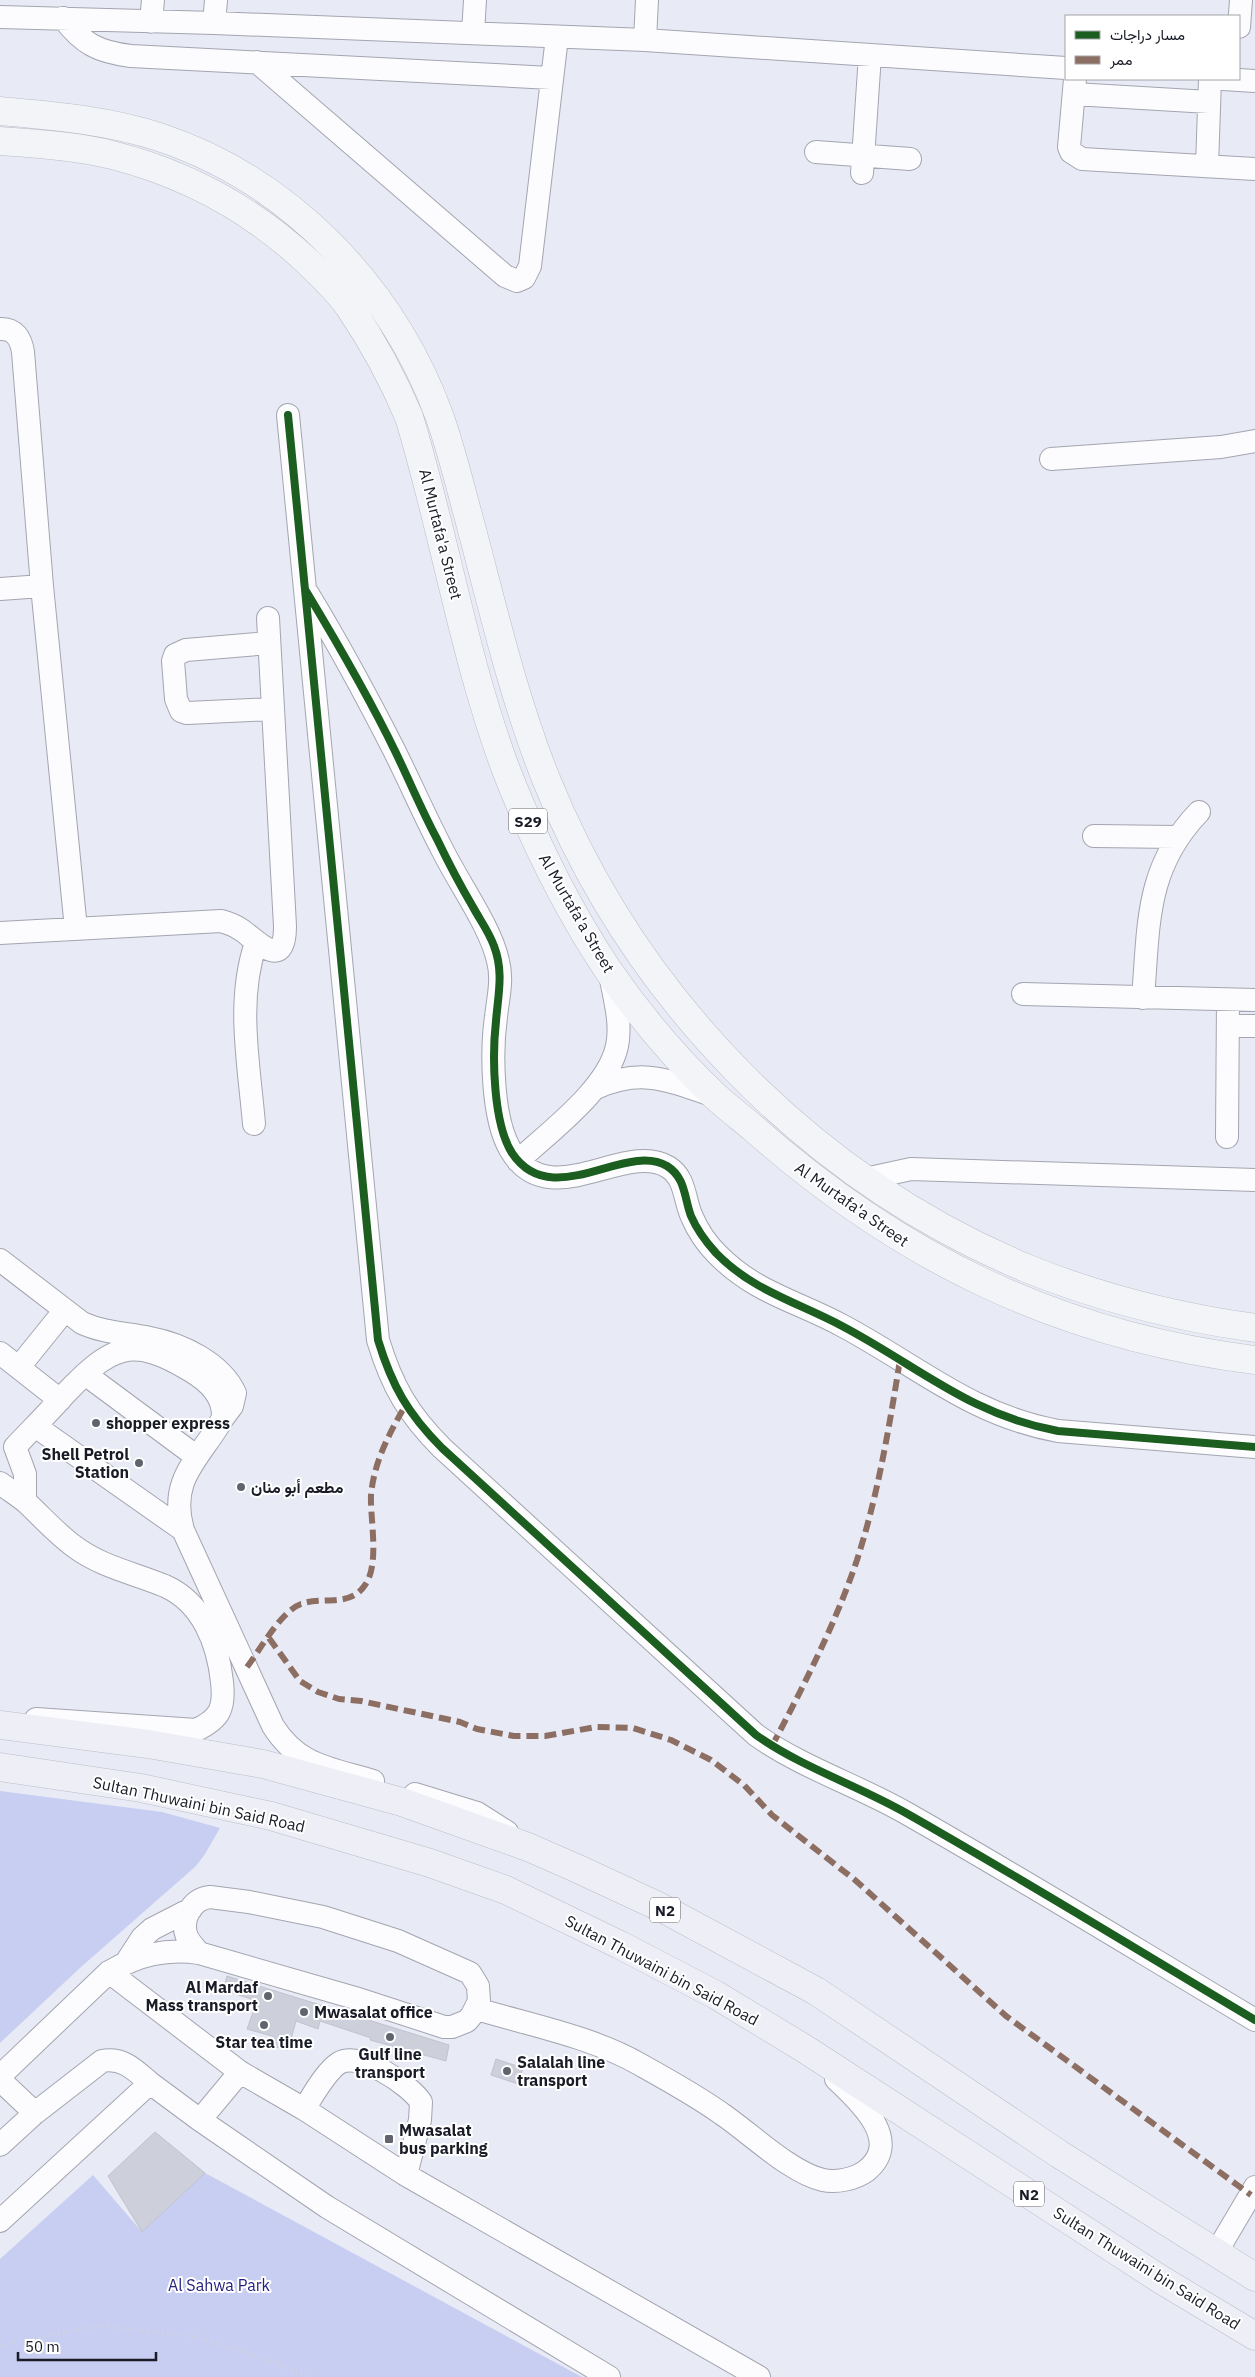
<svg xmlns="http://www.w3.org/2000/svg" width="1255" height="2377" viewBox="0 0 1255 2377" font-family="'IBM Plex Sans',Vazirmatn,sans-serif">
<rect width="100%" height="100%" fill="#e8eaf5"/>
<path fill="#c8cef1" d="M0,1791L162,1812L220,1828L205,1854L196,1866L81,1967L0,2043Z
M205,2173L582,2377H0V2259L93,2175L142,2232Z"/>
<path fill="#cdcfda" stroke="#c0c2cd" d="M227,1976L449,2045L446,2061L370,2040L371,2038L320,2021L318,2029L296,2021L288,2050L272,2046L275,2037L247,2029L257,2001L223,1990Z
M496,2059L523,2068L518,2084L491,2075Z
M155,2132L205,2173L142,2232L108,2176Z"/>
<g fill="none" stroke-linecap="round" stroke-linejoin="round">
<defs>
<path id="minor" d="M0,17L214,23L645,40L1066,68
M63,18C83,44 98,52 131,56L551,78
M151,22L153,0
M214,23L216,0
M1239,27L1241,0
M473,33L475,0
M645,40L647,0
M257,62L505,276L517,281L524,278L530,266L557,37
M1075,79L1069,147L1071,152L1082,159L1255,169
M1223,79L1255,81
M1074,94L1209,102
M816,152L910,159
M1207,166L1210,79
M862,173L870,55
M0,329C15,328 21,339 23,352L42,586L76,929
M288,415L378,1340C392,1386 408,1414 442,1448L756,1735C803,1768 857,1785 906,1813C1024,1880 1139,1951 1255,2020
M1051,459L1221,447L1255,441
M0,589L42,586
M308,594C339,645 367,697 394,750C411,784 426,819 444,853C460,885 491,928 498,961C503,980 498,998 496,1017C491,1052 492,1118 510,1149C548,1216 625,1140 668,1167C686,1178 684,1200 692,1217C698,1231 706,1243 717,1254C755,1293 797,1301 843,1326C918,1366 971,1415 1058,1431L1255,1447
M269,643L186,650L175,655L173,661L176,699L181,711L187,713L272,709
M1094,836L1177,837
M0,933L221,921C229,923 236,926 243,931C259,943 285,971 285,926L268,618
M1023,994L1255,1000
M1143,998C1149,925 1145,868 1199,812
M1228,1026H1255
M596,1088C643,1067 669,1081 715,1096
M254,1124C249,1064 236,1001 256,943
M1227,1137L1228,1000
M518,1161C550,1131 608,1089 617,1046C622,1023 614,997 610,974
M865,1179L911,1169L1255,1180
M0,1260L82,1323C104,1333 127,1333 150,1338C182,1344 221,1363 235,1393L232,1406L223,1418
M0,1353L60,1400
M19,1367L65,1310
M85,1374L197,1457
M35,1426L183,1530
M15,1447C32,1429 49,1412 65,1394C110,1347 131,1334 191,1371C209,1382 224,1396 223,1418C200,1459 168,1478 183,1530L273,1726C298,1766 330,1768 373,1781
M15,1447L25,1474V1501
M0,1483C9,1490 19,1496 27,1503C43,1518 57,1534 75,1547C102,1567 134,1573 165,1586C203,1603 218,1644 222,1682C225,1708 220,1719 196,1730L36,1719
M415,1794L477,1813L507,1832
M210,1897L249,1902L323,1917L398,1941L470,1973L478,1986L479,2001L472,2015L467,2021L452,2027H444L355,1998L199,1953C195,1948 190,1943 187,1937C180,1919 192,1899 210,1897Z
M127,1961L142,1938L152,1929L191,1909
M109,1972L240,2072L304,2109L406,2175L759,2377
M477,2009C530,2025 593,2037 641,2065C668,2080 697,2096 722,2114C750,2133 791,2173 823,2180C836,2183 855,2179 866,2171C904,2141 859,2101 836,2079
M0,2076L109,1972C138,1955 166,1948 199,1953
M0,2080L35,2113
M150,2083L200,2120L327,2207L609,2377
M304,2109C312,2097 326,2071 339,2063C360,2051 409,2084 421,2102L420,2120L406,2175
M200,2120L240,2072
M0,2145L35,2113L102,2061C123,2057 135,2070 150,2083L0,2221
M1216,2253L1255,2187"/>
<path id="major" d="M0,111C54,116 108,120 159,137C289,180 392,287 439,415C451,448 459,482 468,515C492,604 512,694 546,779C634,997 809,1177 1026,1268C1100,1298 1176,1317 1255,1328
M0,141C38,144 76,146 112,155C187,174 254,211 309,263C323,277 339,291 350,308C373,342 393,379 409,417C445,535 464,660 508,775C535,843 568,910 608,970C639,1015 676,1059 715,1096C727,1107 740,1117 752,1127C899,1257 1059,1336 1255,1360"/>
<path id="highway" d="M0,1725L148,1744L263,1764L402,1802L528,1847L576,1868L660,1907L816,1991L1059,2154L1255,2277
M0,1767L141,1788L271,1816L430,1863L506,1890L620,1945L716,1995L805,2049L1160,2279L1255,2336"/>
</defs>
<use href="#minor" stroke="#a3a5b0" stroke-width="24"/>
<use href="#major" stroke="#bbbdc7" stroke-width="29"/>
<use href="#highway" stroke="#bbbdc7" stroke-width="29"/>
<path stroke="#d4d5d8" stroke-width="3" stroke-dasharray="1 4" stroke-linecap="butt" d="M0,2347L11,2343L98,2326L192,2336L279,2364L309,2377"/>
<use href="#minor" stroke="#fcfcfe" stroke-width="22"/>
<use href="#major" stroke="#f3f4f8" stroke-width="28"/>
<use href="#highway" stroke="#eeeff6" stroke-width="28"/>
<path stroke="#8d6e63" stroke-width="6" stroke-dasharray="12 6" stroke-linecap="butt" d="M269,1638L300,1681L318,1692L339,1699L361,1701L460,1722L477,1729L514,1736H545L596,1727L633,1728L671,1740L711,1760L744,1785L772,1815L855,1880L1006,2016L1251,2195
M247,1667C260,1650 281,1611 301,1604C322,1596 350,1608 365,1585C380,1564 370,1520 371,1495C374,1462 389,1434 405,1406
M772,1746C804,1685 835,1625 857,1560C878,1495 889,1428 900,1360"/>
<defs>
<path id="cycleway" d="M288,415L378,1340C392,1386 408,1414 442,1448L756,1735C803,1768 857,1785 906,1813C1024,1880 1139,1951 1255,2020
M306,591C338,644 369,697 396,753C410,782 422,811 437,839C448,862 460,885 473,907C480,920 489,932 494,946C504,972 498,995 496,1021C492,1056 493,1123 512,1153C552,1213 625,1141 667,1166C686,1178 684,1198 691,1216C697,1230 706,1242 716,1253C753,1291 797,1302 842,1326C918,1366 970,1415 1058,1431L1255,1447"/>
</defs>
<use href="#cycleway" stroke="#fff" stroke-width="11"/>
<use href="#cycleway" stroke="#1b5e20" stroke-width="8"/>
</g>
<g fill="#61636e" stroke="#fff" stroke-width="2">
<circle cx="96" cy="1423" r="5"/>
<circle cx="139" cy="1463" r="5"/>
<circle cx="241" cy="1487" r="5"/>
<circle cx="268" cy="1996" r="5"/>
<circle cx="304" cy="2012" r="5"/>
<circle cx="264" cy="2025" r="5"/>
<circle cx="390" cy="2037" r="5"/>
<circle cx="507" cy="2071" r="5"/>
<rect x="384" y="2134" width="10" height="10" rx="2.5"/>
</g>
<g text-anchor="middle" dominant-baseline="central" stroke-width="4" stroke-linejoin="round" paint-order="stroke">
<g fill="#fff" stroke="#5e5f67" stroke-width="1">
<rect x="509" y="808.5" width="38" height="25" rx="4"/>
<rect x="650" y="1897.5" width="30" height="25" rx="4"/>
<rect x="1014" y="2181.5" width="30" height="25" rx="4"/>
</g>
<g font-size="15" font-weight="bold" fill="#191b26">
<text x="528" y="821">S29</text>
<text x="665" y="1910">N2</text>
<text x="1029" y="2194">N2</text>
</g>
<g font-size="16" fill="#191b26" stroke="#fff">
<text transform="translate(441 534) rotate(76)">Al Murtafa'a Street</text>
<text transform="translate(577 913) rotate(60)">Al Murtafa'a Street</text>
<text transform="translate(852 1204) rotate(35)">Al Murtafa'a Street</text>
<text transform="translate(199 1804) rotate(12)">Sultan Thuwaini bin Said Road</text>
<text transform="translate(662 1970) rotate(28)">Sultan Thuwaini bin Said Road</text>
<text transform="translate(1147 2268) rotate(32)">Sultan Thuwaini bin Said Road</text>
</g>
<g font-size="16" font-weight="bold" fill="#191b26" stroke="#fff" text-anchor="start">
<text x="106" y="1423">shopper express</text>
<text x="129" y="1454" text-anchor="end">Shell Petrol<tspan x="129" dy="18">Station</tspan></text>
<text x="251" y="1487">مطعم أبو منان</text>
<text x="258" y="1987" text-anchor="end">Al Mardaf<tspan x="258" dy="18">Mass transport</tspan></text>
<text x="314" y="2012">Mwasalat office</text>
<text x="264" y="2042" text-anchor="middle">Star tea time</text>
<text x="390" y="2054" text-anchor="middle">Gulf line<tspan x="390" dy="18">transport</tspan></text>
<text x="517" y="2062">Salalah line<tspan x="517" dy="18">transport</tspan></text>
<text x="399" y="2130">Mwasalat<tspan x="399" dy="18">bus parking</tspan></text>
</g>
<g font-size="16" fill="#262180" stroke="#fff">
<text x="219" y="2285">Al Sahwa Park</text>
</g>
</g>
<rect x="1065" y="15" width="175" height="65" fill="#ffffff" stroke="#a3a4a8"/>
<rect x="1075" y="31" width="25" height="8" fill="#1b5e20" stroke="#a3a4a8"/>
<text x="1110" y="40" font-size="15" fill="#191b26">مسار دراجات</text>
<rect x="1075" y="56" width="25" height="8" fill="#8d6e63" stroke="#a3a4a8"/>
<text x="1110" y="65" font-size="15" fill="#191b26">ممر</text>
<path d="M18 2352v8h138v-8" fill="none" stroke="#191b26" stroke-width="2.5"/>
<text x="25" y="2352" font-size="15" fill="#191b26" stroke="#ffffff" stroke-width="4" paint-order="stroke">50 m</text>
</svg>
